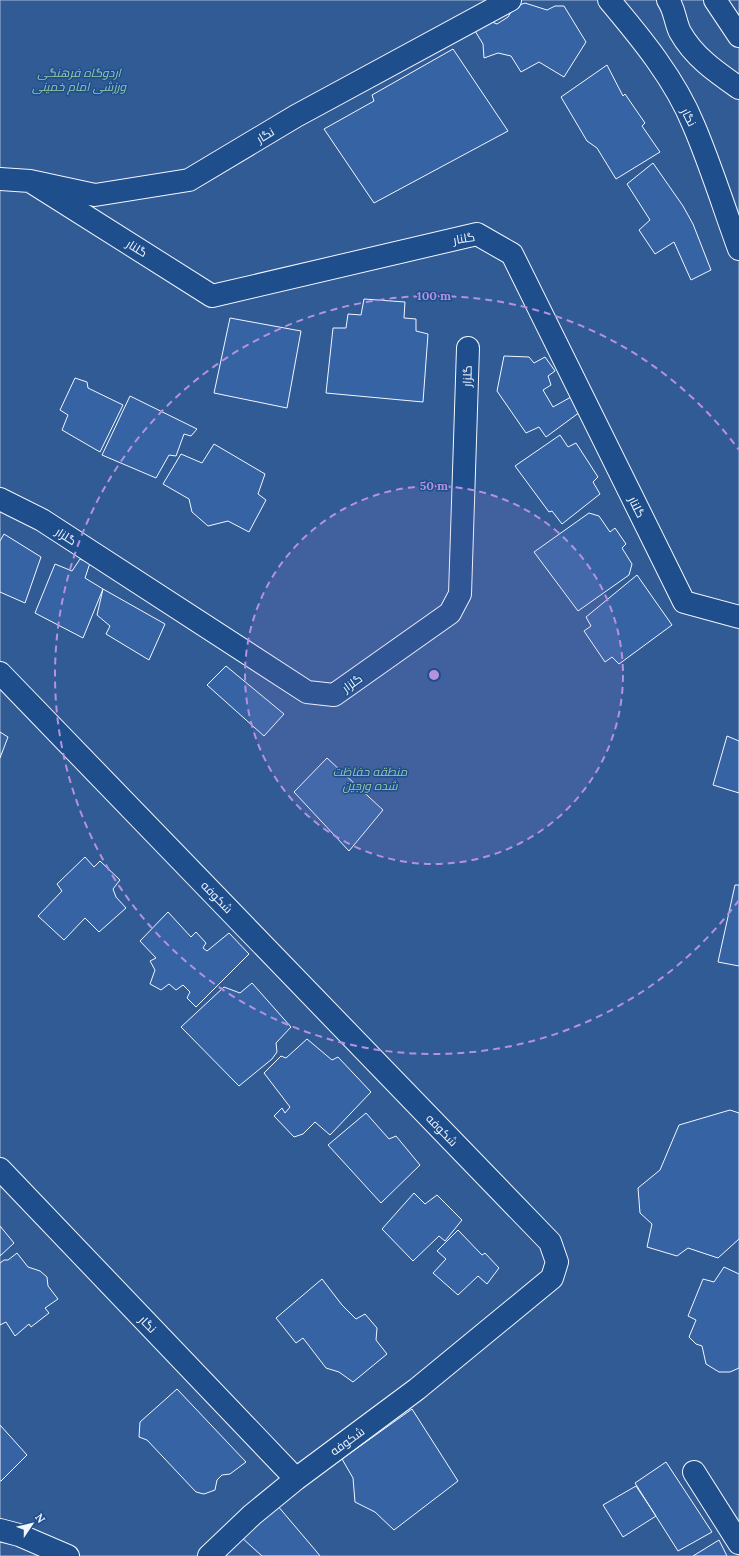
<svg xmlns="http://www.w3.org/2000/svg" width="739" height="1556" viewBox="0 0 739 1556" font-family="Lora,Cairo,serif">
<rect width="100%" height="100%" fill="#1f4e8c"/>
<path fill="#305b95" stroke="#a8bbd7" d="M0,0H739V1556H0Z"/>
<path fill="#3563a3" stroke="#f2f6ff" d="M525,3L547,10L555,6H564L586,42L564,77L539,62L521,72L511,56L498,53L484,58L483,44L472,26L485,19L497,24L508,17L514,7Z
M453,49L508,131L374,203L324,129L374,101L372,95Z
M607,65L623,96L625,94L645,123L642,126L660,152L616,179L597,148L587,141L561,97Z
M653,163L683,206L693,224L711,270L691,280L674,242L655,254L639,230L650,220L627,184Z
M364,299L405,302L404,318L416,319V331L428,334L423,402L326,393L333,328H346L348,314L361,315Z
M230,318L301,331L287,408L214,393Z
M504,356L529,357L534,363L545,357L555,371L548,376L551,385L543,390L553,407L571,397L580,412L546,437L539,427L526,433L497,391Z
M75,378L87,382L88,388L123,405L100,452L62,430L68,415L60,410Z
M130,396L197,429L191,436L184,434L176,456L169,455L156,478L102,455Z
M560,435L568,447L576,443L598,477L593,482L600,494L562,524L552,511L549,512L515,466Z
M214,444L265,474L258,494L266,500L249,532L228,521L208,526L192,512L189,499L163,484L181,454L202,463Z
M589,513L599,516L610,532L615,528L626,544L622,548L632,564L629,575L578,611L534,552Z
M4,534L41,557L25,603L0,592V541Z
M80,559L90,563L85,578L103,589L83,638L35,613L55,564L72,571Z
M637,575L672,625L619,664L612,657L605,662L584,631L591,626L586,617Z
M103,589L165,624L149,660L106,634L110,626L97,615Z
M226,666L284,714L264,736L207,685Z
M0,732L8,737L0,758Z
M727,736L739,741V793L713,785Z
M327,758L383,810L349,851L294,792Z
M85,857L94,867L100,861L120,880L113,889L116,897L126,908L99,932L85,918L64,940L38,916L62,891L57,884Z
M735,885H739V966L718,962Z
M168,912L191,937L196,932L206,943L203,948L207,951L229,933L249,954L196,1007L187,998L190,992L183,985L176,990L169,984L161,990L150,984L155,970L150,961L156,958L140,941Z
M252,983L291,1027L276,1043L277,1052L272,1059L239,1086L181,1027L224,987L240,993Z
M307,1039L332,1060L338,1057L371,1092L330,1135L315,1122L303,1134L294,1137L274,1116L282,1108L285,1113L290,1107L264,1073L281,1056L286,1058Z
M730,1110L739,1113V1239L718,1258L688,1248L677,1256L647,1247L652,1224L640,1213L638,1188L660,1170L679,1125Z
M366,1113L389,1139L396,1136L420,1165L381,1203L328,1145Z
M414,1193L425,1204L437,1195L462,1220L445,1241L439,1236L413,1261L382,1229Z
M0,1226L14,1243L0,1256Z
M458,1230L482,1255L485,1253L499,1268L487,1284L478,1276L458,1295L433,1273L446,1259L437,1251Z
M17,1253L28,1267L40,1271L47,1277L48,1286L58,1299L45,1308L49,1313L31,1327L29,1324L15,1336L6,1322L0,1325V1263L4,1260H8Z
M724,1267L739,1274V1368L730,1372H719L706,1364L702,1346L696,1344L689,1337L696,1320L688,1316L703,1279L714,1282Z
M322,1279L342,1305L356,1319L365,1314L377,1328L376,1340L387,1354L353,1382L339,1372L326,1368L303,1338L296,1343L276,1318Z
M177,1389L246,1462L230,1474L222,1475L217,1480L215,1490L204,1494L196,1492L147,1440L139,1437L140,1422Z
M412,1409L458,1481L394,1530L375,1512L355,1502L353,1478L342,1459Z
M0,1425L27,1455L1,1481H0Z
M666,1462L712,1532L678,1551L635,1483Z
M636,1486L656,1516L623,1537L603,1505Z
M277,1505L316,1551L320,1556H262L241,1537Z
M719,1540L727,1556H693Z"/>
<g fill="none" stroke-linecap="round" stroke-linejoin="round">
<defs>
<path id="minor" d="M609,0C641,38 675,79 694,126C711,166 724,208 739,249
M668,0C675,10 675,22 680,32C694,57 716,72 739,88
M715,0L739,36
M0,179L30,181L95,195L189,180L296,116L510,0
M30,181L212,296L477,234L512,254L684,602L739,617
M0,499L42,520L307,692L334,695L450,613L460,594L468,348
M0,673L550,1242L557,1262L552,1278L417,1389L296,1479L252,1515L209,1556
M0,1169L296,1479
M694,1472L739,1543"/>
<path id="major" d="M0,1530L19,1535L68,1556"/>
</defs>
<use href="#minor" stroke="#f2f6ff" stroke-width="24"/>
<use href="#major" stroke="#f2f6ff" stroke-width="24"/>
<use href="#minor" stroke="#1f4e8c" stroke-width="22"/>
<use href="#major" stroke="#1f4e8c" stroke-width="22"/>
</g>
<circle cx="434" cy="675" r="189" fill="#b691df" fill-opacity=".12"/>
<g fill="none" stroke="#b691df" stroke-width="2" stroke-dasharray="7 5">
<circle cx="434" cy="675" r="189"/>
<path d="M739 900A379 379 0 1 1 739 450"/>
</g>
<g text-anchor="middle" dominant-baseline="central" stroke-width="3" stroke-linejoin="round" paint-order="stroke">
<g font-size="12" font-style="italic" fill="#97c8a6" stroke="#1f4e8c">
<text x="79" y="72">اردوگاه فرهنگی<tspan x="79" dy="14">ورزشی امام خمینی</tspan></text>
<text x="370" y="771">منطقه حفاظت<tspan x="370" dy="14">شده ورجین</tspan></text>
</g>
<g font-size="12" fill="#f2f6ff" stroke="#1f4e8c">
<text transform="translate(689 117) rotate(63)">نگار</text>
<text transform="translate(265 135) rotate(-31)">نگار</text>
<text transform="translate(464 238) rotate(-9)">گلنار</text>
<text transform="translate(137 248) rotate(32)">گلنار</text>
<text transform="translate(467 376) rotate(-88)">گلزار</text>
<text transform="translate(637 507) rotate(64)">گلنار</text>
<text transform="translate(66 536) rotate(33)">گلزار</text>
<text transform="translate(352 683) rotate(-35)">گلزار</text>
<text transform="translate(217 897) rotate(46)">شکوفه</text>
<text transform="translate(442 1130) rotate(46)">شکوفه</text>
<text transform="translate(148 1324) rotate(46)">نگار</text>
<text transform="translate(347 1441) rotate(-36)">شکوفه</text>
</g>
</g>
<circle cx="434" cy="675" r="6" fill="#b691df" stroke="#1f4e8c" stroke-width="2"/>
<g font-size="12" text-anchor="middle" font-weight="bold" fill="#b691df" stroke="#1f4e8c" stroke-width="3" stroke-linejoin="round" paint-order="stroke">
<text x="434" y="300">100 m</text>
<text x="434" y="490">50 m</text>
</g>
<g transform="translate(32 1524) rotate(55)" stroke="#1f4e8c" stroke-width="3" paint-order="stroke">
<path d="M0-3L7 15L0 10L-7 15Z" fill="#f2f6ff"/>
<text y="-6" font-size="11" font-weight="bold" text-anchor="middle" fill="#f2f6ff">N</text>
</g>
</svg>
